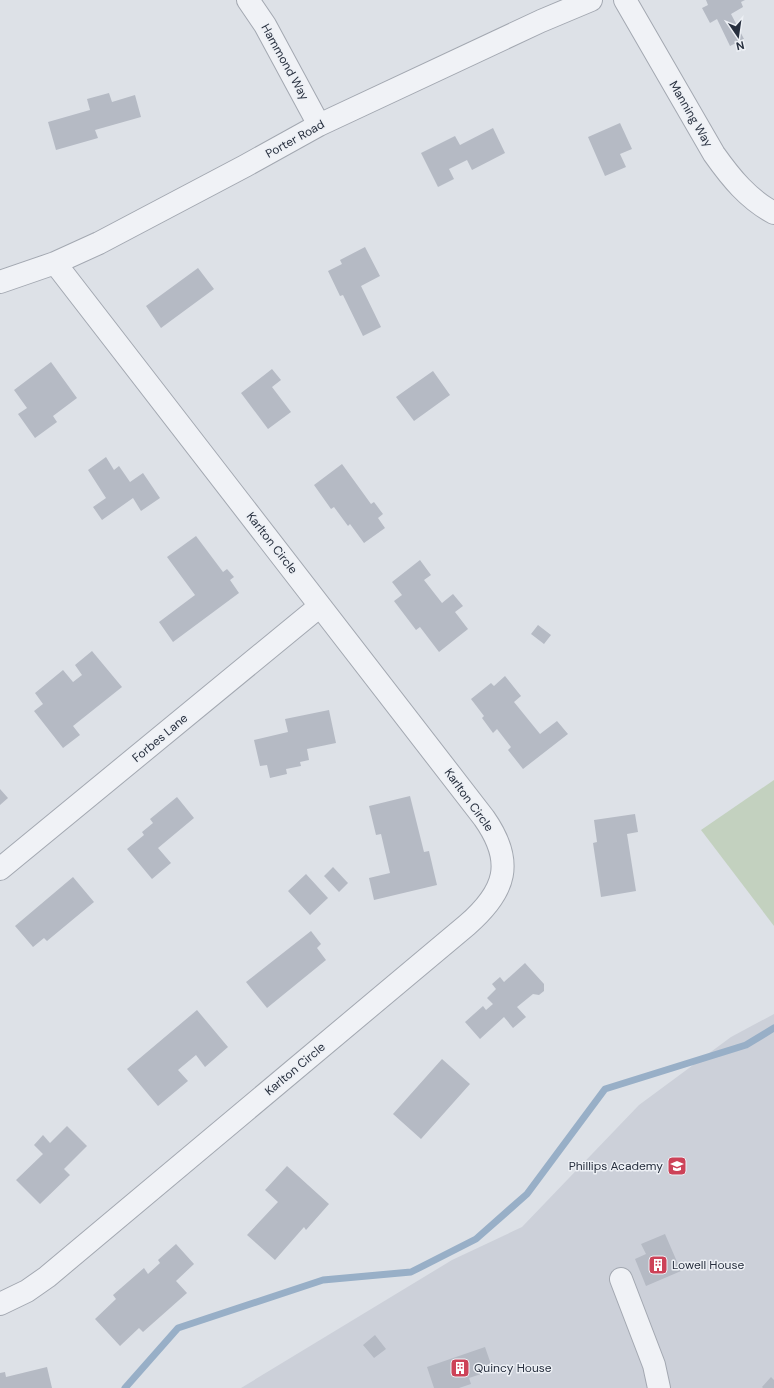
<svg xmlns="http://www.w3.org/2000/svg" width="774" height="1388" viewBox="0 0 774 1388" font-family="'DM Sans',sans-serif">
<rect width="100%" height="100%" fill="#dde1e7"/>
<path fill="#ccd0d9" d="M774,1014V1388H241L452,1260L522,1227L639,1105L731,1037Z"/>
<path fill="#c3d1bf" d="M774,780V926L701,830Z"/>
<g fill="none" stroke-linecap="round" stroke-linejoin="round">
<path stroke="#98afc7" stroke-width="7" d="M125,1388L178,1328L323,1280L411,1272L476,1239L527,1194L605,1089L746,1045L774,1028"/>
</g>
<path fill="#b5bac4" d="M706,0H745L741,2L743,7L731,14L744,39L730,46L717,19L710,23L702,8L708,5Z
M109,93L112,102L135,95L141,117L95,130L98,138L56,150L48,122L90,110L87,99Z
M620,123L632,149L620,154L626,167L605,176L588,137Z
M493,128L505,153L472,170L467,160L449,169L454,179L438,187L421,153L455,136L460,145Z
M365,247L380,276L361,286L381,327L363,336L343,295L340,296L328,271L342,264L340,260Z
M198,268L214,289L161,328L146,306Z
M51,362L77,398L53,416L57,422L35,438L18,414L27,408L14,390Z
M272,369L281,380L272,387L291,412L268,429L241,393Z
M433,371L450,395L414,421L396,397Z
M106,457L114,470L119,466L130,482L143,473L160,498L141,511L133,498L102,520L93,507L106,498L88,470Z
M342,464L371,504L374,502L383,514L378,518L385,528L364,543L350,524L348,526L334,507L331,509L314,485Z
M196,536L223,572L227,569L234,577L230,580L239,593L173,642L159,622L195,595L167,557Z
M420,560L431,575L424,580L442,603L453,594L463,606L455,612L468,629L439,652L420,627L416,630L394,601L402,595L392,582Z
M538,625L551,635L544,644L531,634Z
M92,651L122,687L73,726L80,735L63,748L34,711L43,704L35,693L63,670L73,682L82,675L75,665Z
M505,676L521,696L514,702L540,734L557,721L568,734L523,769L508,750L511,747L497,729L493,733L482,718L484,716L471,699L491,683L494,686Z
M329,710L336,743L307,749L309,760L300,762L301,766L286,769L287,774L270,778L267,765L260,766L254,740L288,732L285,719Z
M0,789L8,798L0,805Z
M410,796L424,852L429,851L437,885L374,900L369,878L390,873L381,834L376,835L369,806Z
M177,797L194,818L158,848L171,863L152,879L127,849L144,835L142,832L153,823L150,819Z
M635,814L638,832L627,834L636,891L601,897L593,843L597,842L594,820Z
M333,867L348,883L339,892L324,876Z
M306,874L328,898L310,915L288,891Z
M73,877L94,902L47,941L44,938L33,947L15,926Z
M311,931L321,944L317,948L326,960L267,1008L246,982Z
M525,963L544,984V991L539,995L533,994L517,1007L526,1017L513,1028L504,1017L480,1039L465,1022L483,1006L486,1010L493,1004L487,998L496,989L492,984L500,977L504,982Z
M197,1010L228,1047L205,1067L196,1055L178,1070L188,1081L158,1106L127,1069Z
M442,1059L470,1084L421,1139L393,1114Z
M67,1126L87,1146L64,1169L70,1175L40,1204L16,1180L43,1154L34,1145L43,1135L50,1143Z
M287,1166L329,1204L306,1230L304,1227L275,1260L247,1235L278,1202L265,1190Z
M665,1234L681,1271L646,1286L635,1259L646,1254L641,1244Z
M176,1244L194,1264L176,1281L187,1293L143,1332L139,1328L120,1346L95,1319L116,1299L113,1295L144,1268L148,1274L160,1263L158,1260Z
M375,1335L386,1349L374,1358L363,1345Z
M485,1347L493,1370L469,1378L471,1384L459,1388H434L427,1367Z
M47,1367L52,1388H0V1373L5,1372L6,1377Z
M771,1377L774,1380V1388H763L762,1387Z"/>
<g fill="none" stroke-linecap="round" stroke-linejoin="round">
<defs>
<path id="minor" d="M248,0L265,25L319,125
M625,0L714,154C731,178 748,199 774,213
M0,282L55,263L99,243L245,166L319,125L541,21L591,0
M0,869L320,606
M621,1279L654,1365L659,1388
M0,1304L27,1291L47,1277L467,925C506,891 515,862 484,818L55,263"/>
</defs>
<use href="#minor" stroke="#a3a8b1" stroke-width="24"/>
<use href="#minor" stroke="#f0f2f6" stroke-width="22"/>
</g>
<defs>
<symbol id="school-square" viewBox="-11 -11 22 22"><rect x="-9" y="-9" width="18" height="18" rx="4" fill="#cd4258" stroke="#edf0f5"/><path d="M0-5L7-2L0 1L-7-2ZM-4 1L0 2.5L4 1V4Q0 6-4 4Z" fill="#fff"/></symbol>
<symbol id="building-square" viewBox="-11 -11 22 22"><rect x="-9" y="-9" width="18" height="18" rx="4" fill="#cd4258" stroke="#edf0f5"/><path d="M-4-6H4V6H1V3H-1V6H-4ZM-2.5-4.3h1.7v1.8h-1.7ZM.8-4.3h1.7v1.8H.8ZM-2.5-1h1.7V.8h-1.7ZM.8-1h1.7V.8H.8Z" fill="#fff"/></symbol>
</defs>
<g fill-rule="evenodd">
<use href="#school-square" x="666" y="1155" width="22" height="22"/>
<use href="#building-square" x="647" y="1254" width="22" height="22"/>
<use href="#building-square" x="449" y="1357" width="22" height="22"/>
</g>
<g text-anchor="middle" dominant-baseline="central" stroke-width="3" stroke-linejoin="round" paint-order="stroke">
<g font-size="12" fill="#272f3e" stroke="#edf0f5">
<text transform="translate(285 62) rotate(61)">Hammond Way</text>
<text transform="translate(691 114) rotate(60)">Manning Way</text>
<text transform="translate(295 139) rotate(-29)">Porter Road</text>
<text transform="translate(272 543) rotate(52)">Karlton Circle</text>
<text transform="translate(160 738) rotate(-40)">Forbes Lane</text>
<text transform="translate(469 800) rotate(54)">Karlton Circle</text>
<text transform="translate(295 1069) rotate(-40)">Karlton Circle</text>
</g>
<g font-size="12" fill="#272f3e" stroke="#edf0f5" text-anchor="start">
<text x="663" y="1166" text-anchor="end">Phillips Academy</text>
<text x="672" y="1265">Lowell House</text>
<text x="474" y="1368">Quincy House</text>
</g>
</g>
<g transform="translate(738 36) rotate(167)" stroke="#edf0f5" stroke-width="3" paint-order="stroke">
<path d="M0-3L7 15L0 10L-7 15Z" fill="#272f3e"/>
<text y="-6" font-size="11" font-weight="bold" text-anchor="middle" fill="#272f3e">N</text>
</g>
</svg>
